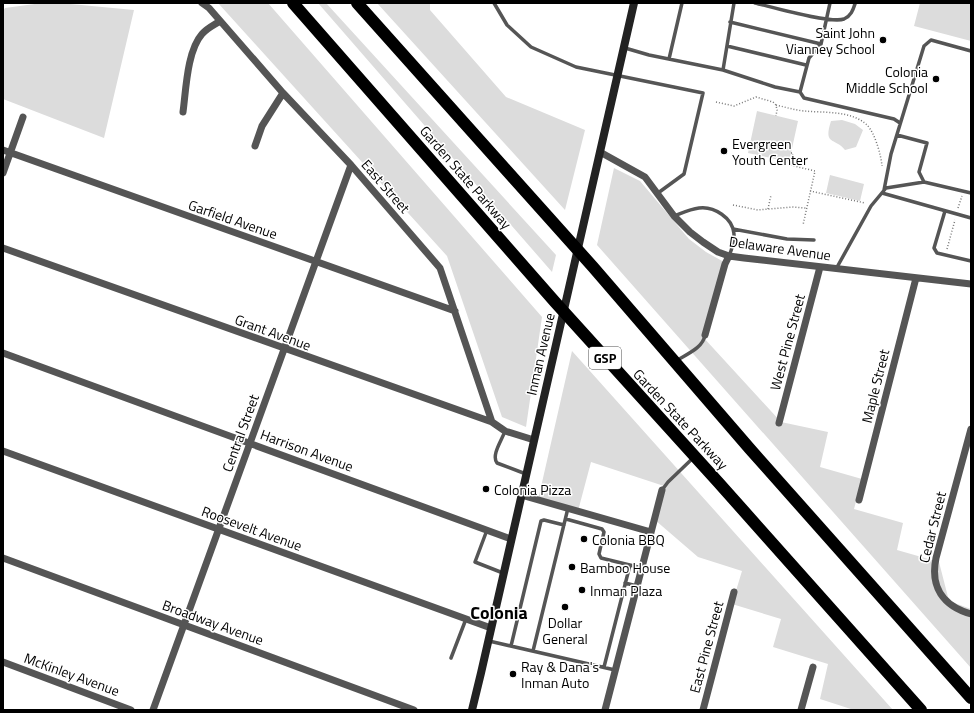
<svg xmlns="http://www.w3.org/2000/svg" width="974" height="713" viewBox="0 0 974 713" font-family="'Titillium Web',sans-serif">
<rect width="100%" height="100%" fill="#fff"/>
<path fill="#dcdcdc" d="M42,3H60L134,10L104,138L3,99V11L5,8Z
M218,3H268L542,317L526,427L502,417L447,256Z
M318,3H326L556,255L552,272Z
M377,3H430V10L506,97L585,130L565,210Z
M920,3H971V41L914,26Z
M757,111L798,121L789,162L748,153Z
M842,120L855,124L863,130L856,147L845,150C835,137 823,146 831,121Z
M614,168L640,181L689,239L706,252L724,262L703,337L781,422L828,432L820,467L862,479L854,509L903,523L897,550L939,562L949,601L971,609V668L597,245Z
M830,175L864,184L860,201L826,193Z
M572,351L893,710H854L820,699L828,664L773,647L781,619L732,604L742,571L698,557L655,520L664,486L591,462L578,511L538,500Z"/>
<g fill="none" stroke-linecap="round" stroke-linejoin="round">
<path stroke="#777" stroke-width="1.5" stroke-dasharray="1 2" stroke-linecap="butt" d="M716,102L734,106L756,97L773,102L776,105L777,110L776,116
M776,105C785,107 794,110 804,111C824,113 851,110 867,125C875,133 881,155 882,166
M791,153H793L790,165L815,171L803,225
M810,191L865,203
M733,205L758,210L792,207L806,208
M958,208L962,196
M768,209L771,195
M947,249L955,220"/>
<path stroke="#555" stroke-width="3.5" d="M494,3L507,25L531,47L576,67L703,93L684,174L658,193
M755,3C772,7 831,24 844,19C851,16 853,10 855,4L854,3
M730,22L821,44
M727,46L806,65
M625,48L649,55L723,70L775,87L800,92L809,58L821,44L830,3
M669,59L682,3
M723,70L734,3
M800,92L804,98L894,119L900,123
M897,135L927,143L919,172L924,182
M884,190L891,154L924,46L931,40L971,51
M882,193L971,218
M945,211L934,248L937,253L971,261
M674,216C682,213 690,209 699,208C714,206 733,218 734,234C734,242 732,249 729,256
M733,229L787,239L814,240
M836,269L871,206L886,188L924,182L971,193
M676,361C687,354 703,348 705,335
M505,431C502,440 491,455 497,463L526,474
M662,490L668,482L693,458
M566,519L602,529L604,532L599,554L601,558L642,568
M487,530L475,562L503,573
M625,583L637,586
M489,641L615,670
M511,646L541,521L544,520L564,525
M533,651L568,508
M451,658L466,619
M604,667L630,565"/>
<path stroke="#555" stroke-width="7" d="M202,3L209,8L283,93L351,165L440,268L492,422
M183,112C186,90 187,51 202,34C207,28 214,25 220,21
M255,146L262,126L283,93
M3,150L455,311
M600,152L645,177L674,216L690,232L703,242L718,252L729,256L744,258L971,284
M3,173L23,117
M3,248L492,422L505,431L534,440
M705,335L725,264L729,256
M3,353L511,539
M779,423L820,267
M971,429L936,558C930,587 943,606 971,614
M3,451L491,628
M521,495L651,532
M859,500L916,278
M3,558L414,710
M3,662L131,710
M153,710L351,165
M605,710L662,490
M703,710L734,592
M801,710L813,667"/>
<path stroke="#222" stroke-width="8" d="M472,710L481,673L634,3"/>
<path stroke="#000" stroke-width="12" d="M293,3L555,302L718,482L921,710
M357,3L593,267L750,449L971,698"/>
</g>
<g fill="#000" stroke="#fff" stroke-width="1.5">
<circle cx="883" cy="40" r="4"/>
<circle cx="936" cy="79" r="4"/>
<circle cx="724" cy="151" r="4"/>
<circle cx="486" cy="489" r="4"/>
<circle cx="584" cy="539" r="4"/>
<circle cx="572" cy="567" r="4"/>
<circle cx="582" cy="590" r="4"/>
<circle cx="565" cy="607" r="4"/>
<circle cx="513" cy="674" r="4"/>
</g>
<g text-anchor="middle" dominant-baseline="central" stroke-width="3" stroke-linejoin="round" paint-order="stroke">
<rect fill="#fff" stroke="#4c4c4c" stroke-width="1" x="589" y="347" width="32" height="22" rx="3"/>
<g font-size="13" font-weight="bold" fill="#000">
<text x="605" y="358">GSP</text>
</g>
<g font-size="14" fill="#000" stroke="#fff" text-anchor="start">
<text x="875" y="32" text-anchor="end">Saint John<tspan x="875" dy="16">Vianney School</tspan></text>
<text x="928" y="71" text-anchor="end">Colonia<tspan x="928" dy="16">Middle School</tspan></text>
<text x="732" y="143">Evergreen<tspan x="732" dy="16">Youth Center</tspan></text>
<text x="494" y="489">Colonia Pizza</text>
<text x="592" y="539">Colonia BBQ</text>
<text x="580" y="567">Bamboo House</text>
<text x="590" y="590">Inman Plaza</text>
<text x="565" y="622" text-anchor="middle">Dollar<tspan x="565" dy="16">General</tspan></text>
<text x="521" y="666">Ray &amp; Dana's<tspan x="521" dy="16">Inman Auto</tspan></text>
</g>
<g font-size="14" fill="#000" stroke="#fff">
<text transform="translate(466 177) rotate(49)">Garden State Parkway</text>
<text transform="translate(386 186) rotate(49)">East Street</text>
<text transform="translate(233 219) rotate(19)">Garfield Avenue</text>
<text transform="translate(780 248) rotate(8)">Delaware Avenue</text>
<text transform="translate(273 332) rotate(20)">Grant Avenue</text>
<text transform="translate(787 342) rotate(-75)">West Pine Street</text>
<text transform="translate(540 354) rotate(-77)">Inman Avenue</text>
<text transform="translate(875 386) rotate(-76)">Maple Street</text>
<text transform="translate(681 419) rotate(47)">Garden State Parkway</text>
<text transform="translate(240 433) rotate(-70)">Central Street</text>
<text transform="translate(307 450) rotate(20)">Harrison Avenue</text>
<text transform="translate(932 527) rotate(-76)">Cedar Street</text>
<text transform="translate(252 528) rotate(20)">Roosevelt Avenue</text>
<text transform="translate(213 622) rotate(20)">Broadway Avenue</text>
<text transform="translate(706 647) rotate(-75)">East Pine Street</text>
<text transform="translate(72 674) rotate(20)">McKinley Avenue</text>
</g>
<g font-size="18" font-weight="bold" fill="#000" stroke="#fff">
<text x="499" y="612">Colonia</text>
</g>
</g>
<rect width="974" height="713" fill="none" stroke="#000000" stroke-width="8"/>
</svg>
